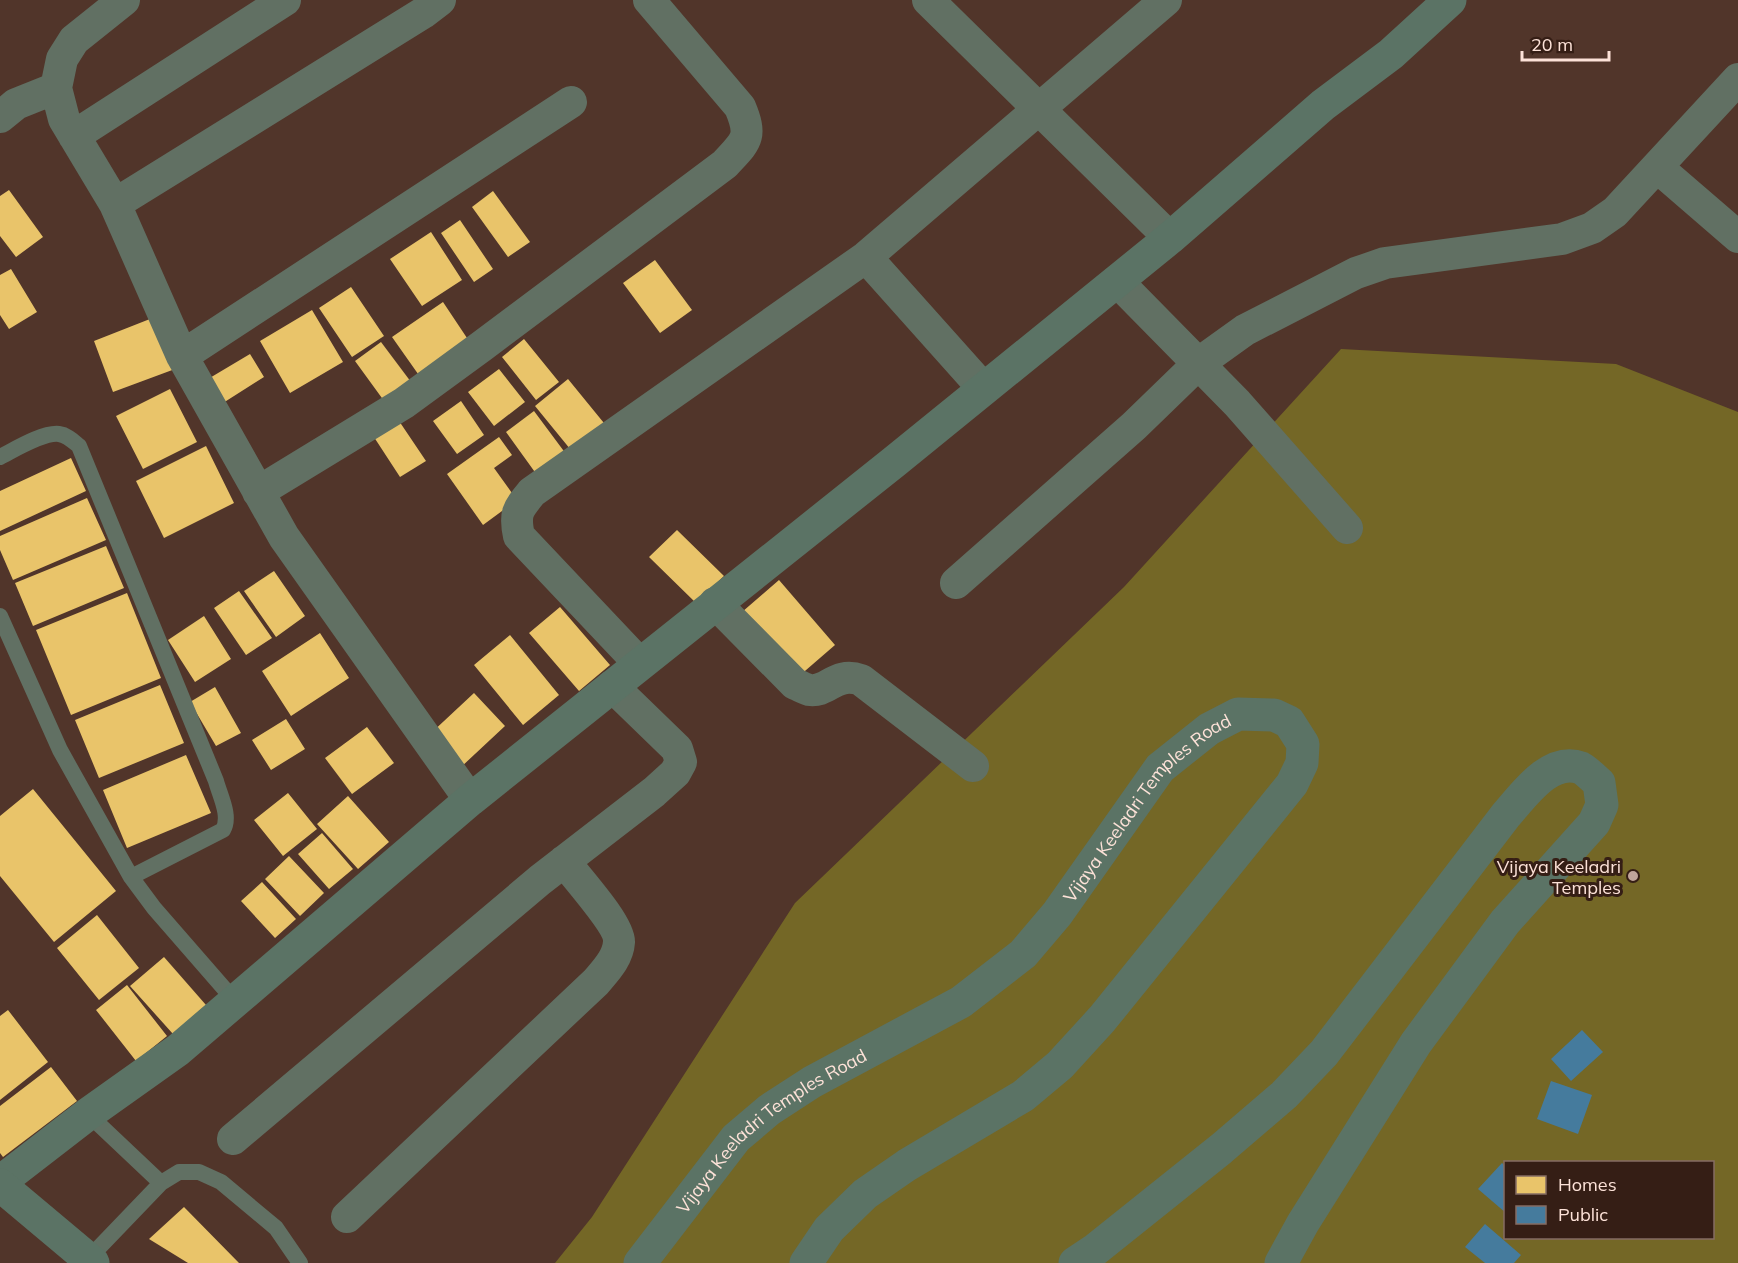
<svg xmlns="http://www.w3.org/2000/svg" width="1738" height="1263" viewBox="0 0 1738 1263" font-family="Mulish,sans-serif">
<rect width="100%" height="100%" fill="#51352a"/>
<path fill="#746726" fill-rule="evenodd" d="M1341,349L1616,364L1738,412V1263H555L592,1217L795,903L1124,587ZM1506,1162H1712V1238H1506Z"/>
<path fill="#e9c46a" d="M9,190L43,237L16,257L0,236V196Z
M493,191L530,242L508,257L472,207Z
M460,220L493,269L474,282L441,233Z
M431,232L462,280L422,306L390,259Z
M655,260L692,310L660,333L623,283Z
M11,269L37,312L9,329L0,315V275Z
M351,287L384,336L352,357L319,308Z
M443,302L473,347L423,381L392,337Z
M312,310L343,362L290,393L260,341Z
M155,317L175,369L113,392L94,341Z
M524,339L559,382L536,400L502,357Z
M381,342L414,386L387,405L355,361Z
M250,354L264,377L223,403L208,379Z
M499,369L525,402L494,426L468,392Z
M568,379L608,428L575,455L535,406Z
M170,389L197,442L143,469L116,416Z
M461,401L484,435L457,454L433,421Z
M534,411L566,454L537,475L506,432Z
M395,415L426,461L400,477L370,431Z
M499,437L512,455L494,468L517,500L483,525L447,474Z
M206,446L234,503L164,538L136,481Z
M71,458L86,491L0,531V491Z
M87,498L106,540L13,580L0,550V536Z
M677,530L724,576L696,603L649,557Z
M106,546L124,588L33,626L15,583Z
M274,571L305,616L276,637L244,591Z
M779,580L835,645L798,677L742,612Z
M239,591L272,638L246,655L214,608Z
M127,593L161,678L71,715L36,630Z
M560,607L610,665L579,691L529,633Z
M204,616L231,659L195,682L168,640Z
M320,633L349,678L291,716L262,671Z
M510,635L559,695L523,725L474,665Z
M160,685L184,743L99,778L75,720Z
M215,687L241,733L216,746L190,702Z
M474,693L505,726L460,768L429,735Z
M286,719L305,749L271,770L252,740Z
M367,727L394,763L352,794L325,758Z
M186,755L211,813L127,848L103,790Z
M33,789L116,891L54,942L0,876V816Z
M288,793L317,829L283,856L254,820Z
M348,796L389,842L358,869L317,824Z
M322,833L353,869L329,889L298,854Z
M289,856L324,893L300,916L265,879Z
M262,882L296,919L275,938L241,901Z
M97,915L139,968L99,1000L57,948Z
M164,957L206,1005L173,1034L130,986Z
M127,985L167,1036L136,1061L96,1010Z
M8,1010L48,1062L0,1100V1016Z
M51,1067L77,1101L3,1157L0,1153V1106Z
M184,1207L239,1263H188L149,1239Z"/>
<path fill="#457b9d" d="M1582,1030L1603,1052L1571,1081L1551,1059Z
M1551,1081L1592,1095L1578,1134L1537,1119Z
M1502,1163L1506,1167V1213L1478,1189Z
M1485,1224L1521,1255L1514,1263H1485L1465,1247Z"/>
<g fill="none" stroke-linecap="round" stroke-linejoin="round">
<path stroke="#617063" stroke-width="16" d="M0,457C14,450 43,432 59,434C67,435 73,441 79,446L216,781C220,796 231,816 223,830L131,877
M0,616L60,750L131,877L154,908L235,1001
M88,1114L161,1183
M88,1259L161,1183L179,1172H199L221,1182L276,1228L300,1263"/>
<path stroke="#617063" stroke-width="32" d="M124,0L74,40L62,59L56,88L64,119L115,204L182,356L284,537L470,800
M928,0L1170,238
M0,117L16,104L56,88
M74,136L285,0
M1657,167L1738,237
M115,204L423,13L440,0
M866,257L983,388
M1117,281L1237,403L1347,528
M182,356L571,102
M258,492L404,403L482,346L725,164C746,141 753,138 740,107L649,0
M956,583L1134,426L1199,363L1245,330L1356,273L1385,263L1562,239L1592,228L1615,212L1738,79
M715,603L795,684C800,686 805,689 809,690C828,693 835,671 861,680L973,766
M640,664L519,536C514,513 518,509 532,492L866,257L1166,0
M233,1139L540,880L654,792L675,773L681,762L677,749L612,686
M347,1217L596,982C606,970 618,958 619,942C620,925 576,877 564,861"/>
<g stroke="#5b7365" stroke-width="33">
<path d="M0,1182L88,1114L178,1050L470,800L894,462L1170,238L1323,105L1391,54L1450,0"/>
<path d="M0,1185L93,1263"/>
<path id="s1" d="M640,1263L736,1138L769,1110L812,1082L961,1002L1023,954L1057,914L1160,768L1209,729L1238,714L1274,715L1289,722L1303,744L1302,763L1292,784L1102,1019L1060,1065L1023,1096L907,1165L865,1194L829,1229L806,1263"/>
<path d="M1075,1263L1096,1249L1221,1149L1284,1095L1324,1053L1506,815C1523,796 1550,756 1581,768C1587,771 1594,779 1599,783L1602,805L1594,823L1505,922L1416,1043L1303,1223L1281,1263"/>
</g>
</g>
<circle fill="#c1a59b" stroke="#351e15" stroke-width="2" cx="1633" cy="876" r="6"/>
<g text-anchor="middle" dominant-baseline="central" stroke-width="6" stroke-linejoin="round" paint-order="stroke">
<g font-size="18" fill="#fde2d8" stroke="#351e15">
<text stroke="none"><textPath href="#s1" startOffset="693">Vijaya Keeladri Temples Road</textPath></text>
<text stroke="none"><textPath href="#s1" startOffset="189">Vijaya Keeladri Temples Road</textPath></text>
</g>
<g font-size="18" fill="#fde2d8" stroke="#351e15" text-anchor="end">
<text x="1621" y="866">Vijaya Keeladri<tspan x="1621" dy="21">Temples</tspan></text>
</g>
</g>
<rect x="1504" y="1161" width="210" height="78" fill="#351e15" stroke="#856c63" stroke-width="1.5"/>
<rect x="1516" y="1176" width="30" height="18" fill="#e9c46a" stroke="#856c63" stroke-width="1.5"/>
<text x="1558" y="1191" font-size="18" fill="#fde2d8">Homes</text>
<rect x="1516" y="1206" width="30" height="18" fill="#457b9d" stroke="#856c63" stroke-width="1.5"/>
<text x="1558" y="1221" font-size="18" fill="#fde2d8">Public</text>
<path d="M1522 51v9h87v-9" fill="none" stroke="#fde2d8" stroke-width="3"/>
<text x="1531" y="51" font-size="18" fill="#fde2d8" stroke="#351e15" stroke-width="4.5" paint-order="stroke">20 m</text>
</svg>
